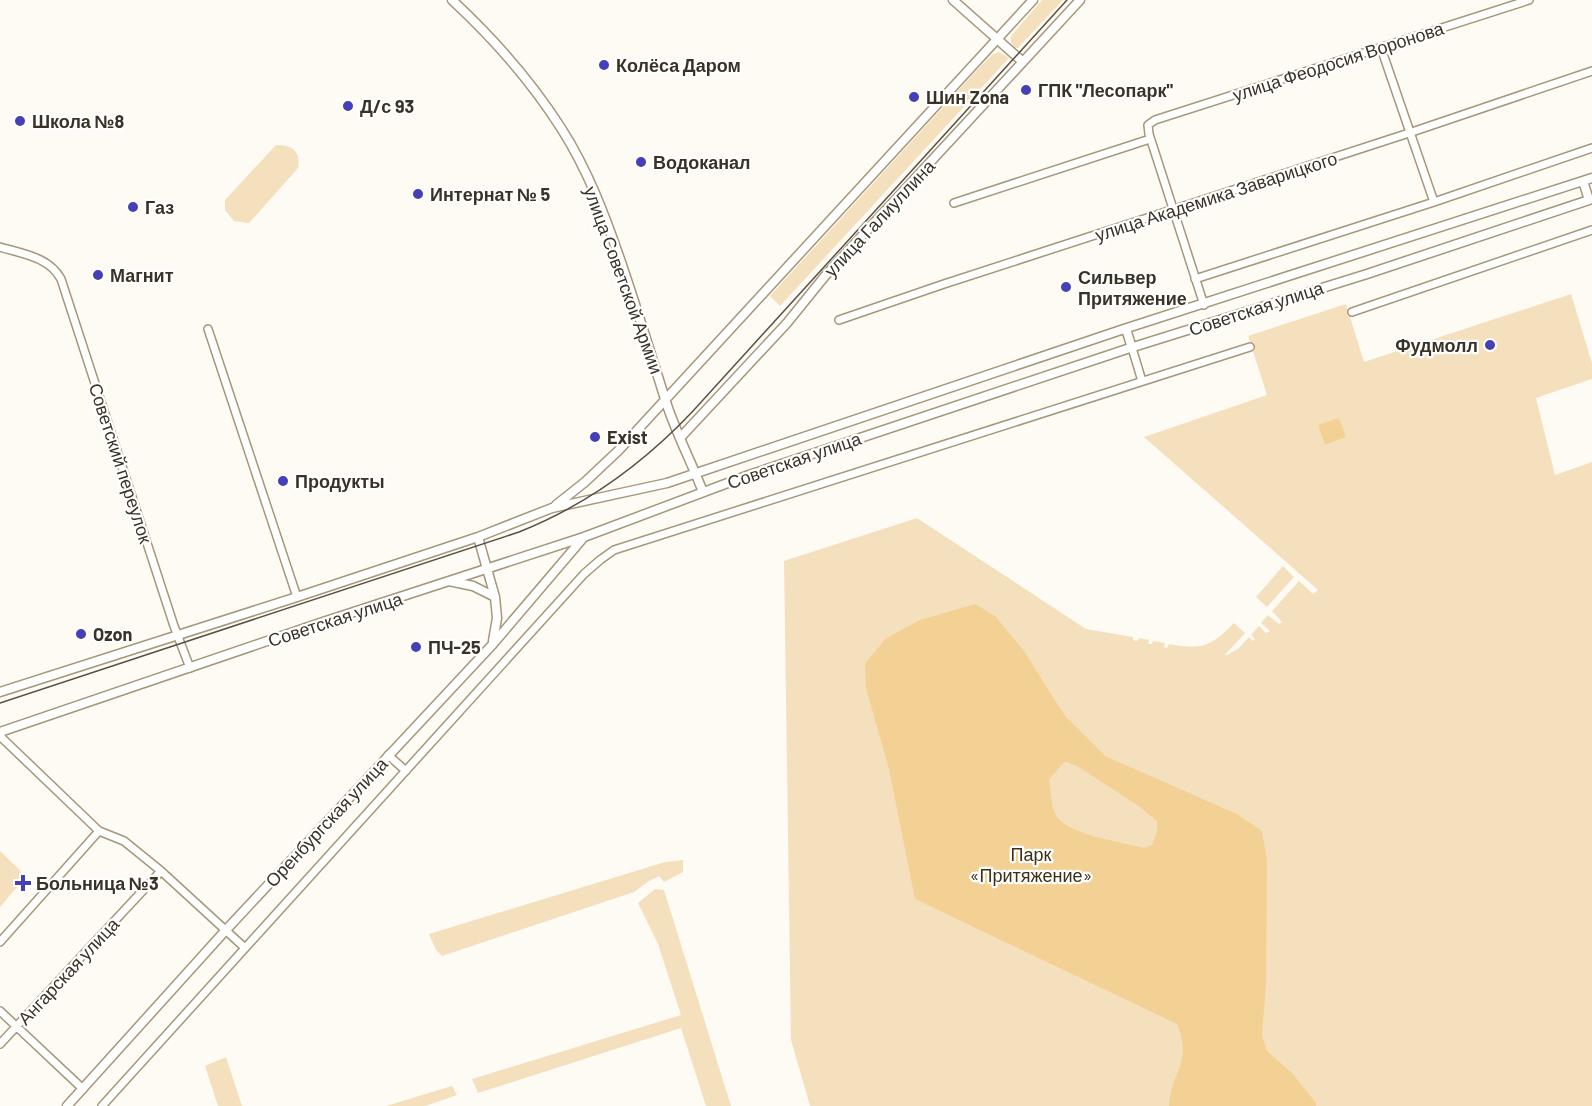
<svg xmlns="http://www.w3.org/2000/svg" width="1592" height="1106" viewBox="0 0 1592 1106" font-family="Barlow,sans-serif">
<rect width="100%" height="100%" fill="#fefaf4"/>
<path fill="#f5e0bd" d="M1042,0H1063L1018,48H1015L1011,42V36Z
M999,52L1009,58L780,306L770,296L978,69L992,55Z
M276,145C291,145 301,150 298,168L249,223L234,221L225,210V200Z
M1571,294L1592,363V379L1536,398L1555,475L1592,462V1106H810L791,1040L784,561L917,518L1086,629L1133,637V640L1137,641L1139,638L1149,640L1148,644H1152L1153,641L1165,643L1164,647L1167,648L1169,644C1201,650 1211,647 1234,623L1245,633L1225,655H1227L1238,649L1249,637L1253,641L1255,639L1251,635L1259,626L1266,633L1270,631L1261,623L1268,615L1279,624L1282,622L1272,611L1299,581L1313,594L1318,590L1144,437L1267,395L1248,336L1346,304L1364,362Z
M1283,566L1294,577L1267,607L1256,597Z
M0,851L20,870L23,880L0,907Z
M683,860V872L664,882L659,876L649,881L634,892L442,956L436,950L429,934L665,862Z
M655,889L664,890L731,1106H706L681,1028L478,1093L472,1079L681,1015L658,944L638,903Z
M226,1057L242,1106H218L205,1066Z
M452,1086L457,1095L425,1106H386Z"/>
<path fill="#f3d195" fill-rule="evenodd" d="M1339,418L1346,437L1325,445L1318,425Z
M975,604L995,616L1024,651L1065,716L1105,756L1237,814L1262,831L1267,860L1266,984L1262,1035L1267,1051L1292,1073L1316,1103V1106H1169C1171,1071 1193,1063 1177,1024L915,899L889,769L866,688L865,664L885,639L920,620ZM1067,762L1077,766L1140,807L1157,821V831L1152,845L1144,848C1123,842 1069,835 1057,817C1051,808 1051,791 1049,780L1063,763Z"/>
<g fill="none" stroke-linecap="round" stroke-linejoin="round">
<defs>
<path id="minor" d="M1434,202L1592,148
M954,203L1150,139
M0,247C23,254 49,257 61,279L174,626L190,668
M1195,279L1434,202L1381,48
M1204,305L1149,134L1148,125L1155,120L1529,0
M1352,312L1592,230
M839,320L944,284L1409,133L1592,71
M208,329L297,597
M1132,348L1142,381
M0,733L2,738L99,831L124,841L161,871L245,948
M388,755L406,771
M0,942L99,831
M0,1011L83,1089
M0,1044L161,871
M102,1106L584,574L600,560L614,550L1250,347"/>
<path id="major" d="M452,0C493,38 531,81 561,128C588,170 606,218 622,265C637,309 651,354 665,399C675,431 691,461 703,492
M953,0L1023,62
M1583,181L1589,200
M1126,329L1132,348
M680,438L787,323L825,276L1080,0
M556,505L585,482L619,450L1033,0
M478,537L495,597L497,618L493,641
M449,581L473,586L495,597
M0,692L297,597L478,537L552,508L667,483L1124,329L1592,178
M0,732L323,622L584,537L749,475L1130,348L1367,274L1592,199
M67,1106L225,931L493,644L584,537"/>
</defs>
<use href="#minor" stroke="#a7977a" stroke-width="10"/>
<use href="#major" stroke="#a7977a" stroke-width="11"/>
<use href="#minor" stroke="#fff" stroke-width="7"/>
<use href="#major" stroke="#fff" stroke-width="8"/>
<path stroke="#575045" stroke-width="1.5" d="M0,703L519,532C587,505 643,464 693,411L1067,0"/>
</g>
<g fill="#4540b6" stroke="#fff" stroke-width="2">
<circle cx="604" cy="65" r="6"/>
<circle cx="1026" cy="90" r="6"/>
<circle cx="914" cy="97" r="6"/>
<circle cx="348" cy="106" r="6"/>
<circle cx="20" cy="121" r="6"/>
<circle cx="641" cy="162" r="6"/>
<circle cx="418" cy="194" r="6"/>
<circle cx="133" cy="207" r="6"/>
<circle cx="98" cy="275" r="6"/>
<circle cx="1066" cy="287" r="6"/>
<circle cx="1490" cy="345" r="6"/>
<circle cx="595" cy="437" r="6"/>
<circle cx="283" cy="481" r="6"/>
<circle cx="81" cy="634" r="6"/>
<circle cx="416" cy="647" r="6"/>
<path d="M20 874h6v6h6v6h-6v6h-6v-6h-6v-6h6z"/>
</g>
<g text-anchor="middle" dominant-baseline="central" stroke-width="4.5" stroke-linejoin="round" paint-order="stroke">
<g font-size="18" fill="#393226" stroke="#fff">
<text transform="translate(1338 61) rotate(-18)">улица Феодосия Воронова</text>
<text transform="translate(1216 196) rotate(-18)">улица Академика Заварицкого</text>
<text transform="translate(879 218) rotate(-47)">улица Галиуллина</text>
<text transform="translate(624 280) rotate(70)">улица Советской Армии</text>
<text transform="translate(1256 308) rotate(-18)">Советская улица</text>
<text transform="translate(794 460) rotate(-19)">Советская улица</text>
<text transform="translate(121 463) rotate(72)">Советский переулок</text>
<text transform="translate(335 619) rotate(-18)">Советская улица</text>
<text transform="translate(326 822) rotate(-47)">Оренбургская улица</text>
<text transform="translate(68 971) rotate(-47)">Ангарская улица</text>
</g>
<g font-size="18" font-weight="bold" fill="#393226" stroke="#fff" text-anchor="start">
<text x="616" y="65">Колёса Даром</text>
<text x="1038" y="90">ГПК "Лесопарк"</text>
<text x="926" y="97">Шин Zona</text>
<text x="360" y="106">Д/с 93</text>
<text x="32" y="121">Школа №8</text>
<text x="653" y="162">Водоканал</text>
<text x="430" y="194">Интернат № 5</text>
<text x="145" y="207">Газ</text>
<text x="110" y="275">Магнит</text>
<text x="1078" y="277">Сильвер<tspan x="1078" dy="21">Притяжение</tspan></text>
<text x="1478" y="345" text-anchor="end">Фудмолл</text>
<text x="607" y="437">Exist</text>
<text x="295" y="481">Продукты</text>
<text x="93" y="634">Ozon</text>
<text x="428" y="647">ПЧ-25</text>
<text x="36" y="883">Больница №3</text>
</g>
<g font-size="18" fill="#3e2f14" stroke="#fff">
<text x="1031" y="854">Парк<tspan x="1031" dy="21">«Притяжение»</tspan></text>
</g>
</g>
</svg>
